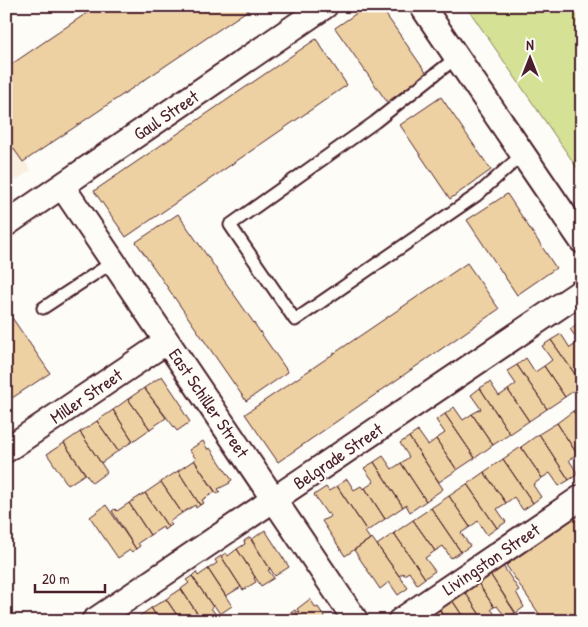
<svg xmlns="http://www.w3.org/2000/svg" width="588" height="627" viewBox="0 0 588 627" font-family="'Patrick Hand',sans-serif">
<rect width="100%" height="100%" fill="#fdfcf7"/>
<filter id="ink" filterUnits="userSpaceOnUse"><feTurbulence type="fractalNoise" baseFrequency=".02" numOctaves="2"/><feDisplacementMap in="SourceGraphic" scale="10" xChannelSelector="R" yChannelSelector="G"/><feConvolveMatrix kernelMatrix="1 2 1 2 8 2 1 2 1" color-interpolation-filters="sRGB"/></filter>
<g filter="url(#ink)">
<path fill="#f8efde" d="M6,134L31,170L6,187Z"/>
<path fill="#d5e194" stroke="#908060" d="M466,6H582V175Z"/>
<path fill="#eed1a2" stroke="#4a1f2b" d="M97,6H254L23,162L6,138V68Z
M367,6H380L427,74L387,102L335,28Z
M316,39L347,85L126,237L94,191Z
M441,97L491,170L450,199L400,125Z
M507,194L556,268L517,295L467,220Z
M178,214L288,372L246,401L136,242Z
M467,263L499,309L278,462L245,414Z
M6,309L50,373L6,402Z
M580,322L582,325V346L570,329Z
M561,334L570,348L579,342L582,346V384L551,340Z
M551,340L582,384V385L565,397L544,366L552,360L542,346Z
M526,358L535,372L544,366L565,397L547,409L517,365Z
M517,365L547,409L529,421L508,390L516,384L507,371Z
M162,376L183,407L181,408L190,422L177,431L144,388Z
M490,382L499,396L508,390L529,421L510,434L480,388Z
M144,388L166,418L150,429L128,399Z
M480,388L510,434L493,445L472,414L481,409L471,395Z
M128,399L150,429L133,441L113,410Z
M582,406V423L573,411Z
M454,407L463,420L472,414L493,445L475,458L445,414Z
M113,410L133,441L118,451L97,421Z
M573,411L582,423V451L577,454L557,423Z
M445,414L475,458L457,470L436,439L445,433L436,420Z
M97,421L118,451L101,463L80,432Z
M557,423L577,454L569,460L578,474L569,480L539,434Z
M418,431L428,445L436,439L457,470L439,482L409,437Z
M80,432L107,472L92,483L64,443Z
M539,434L569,480L559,486L550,473L542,478L521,447Z
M409,437L443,489L426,501L401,463L409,457L400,443Z
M203,441L208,450L210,448L232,480L229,482L230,483L218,489L220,492L217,494L194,460L196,459L189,450Z
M64,443L85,474L68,485L47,454Z
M521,447L542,478L533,485L541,497L533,503L503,459Z
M383,456L392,469L401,463L426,501L410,512L406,505L403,507L374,462Z
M503,459L533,503L523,510L514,497L506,503L484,472Z
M194,460L215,492L202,500L204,503L200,505L178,471Z
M374,462L403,507L385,519L365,488L374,482L364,468Z
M178,471L200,505L196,508L195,505L182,513L161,482Z
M484,472L506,503L497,509L506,522L497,528L467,484Z
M347,479L354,490L361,486L363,489L365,488L385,519L367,531L337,486Z
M161,482L182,513L169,522L172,525L168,527L145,493Z
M467,484L497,528L487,535L478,521L470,527L449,496Z
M337,486L367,531L365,532L370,539L345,556L322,521L331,516L329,513L327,514L314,495L326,487L329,491Z
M145,493L168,527L164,530L163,527L150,535L129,503Z
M449,496L470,527L461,533L470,546L461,552L431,508Z
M129,503L150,535L138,543L140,546L136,549L112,511L115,509L117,511Z
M106,505L136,549L132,552L130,550L118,558L90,517Z
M431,508L461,552L451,558L443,546L435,551L413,520Z
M582,513V621H544L506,565Z
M413,520L435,551L425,558L435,571L425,578L394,533Z
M265,530L289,567L275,576L251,540Z
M394,533L425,578L417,584L409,572L404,575L403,573L399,576L377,545Z
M250,537L270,569L268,570L274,578L261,586L237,549L245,544L244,541Z
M372,538L408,588L398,595L389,582L380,589L354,550Z
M237,549L255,577L254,578L256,582L243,590L221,556L226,553L228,556Z
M221,556L241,587L226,596L208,569L217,563L215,560Z
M503,566L519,590L516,592L524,607L516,613L490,574Z
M208,569L232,606L220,614L214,605L213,607L192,576L196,572L198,576Z
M490,574L515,613L507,619L497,606L494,607L478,583Z
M192,576L213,607L211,608L217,616L210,621H202L181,589L189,583L186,580Z
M478,583L494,607L491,609L498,619L497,621H484L465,592Z
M181,589L199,616L192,621H181L166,599Z
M465,592L484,621H466L452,600Z
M166,599L181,621H160L151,608Z
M310,599L316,608L318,607L327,621H305L297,609Z
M452,600L466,621H447L439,609Z
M151,608L160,621H139L137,618Z
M439,609L447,621H429L427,617Z
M295,610L301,619L303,618L305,621H283L282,619Z"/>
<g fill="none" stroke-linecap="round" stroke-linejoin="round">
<defs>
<path id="lane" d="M457,57L375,122L230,225L295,320L477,195L523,154
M43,308L113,262"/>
<path id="street" d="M422,6L582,241
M62,186L356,621
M6,224L325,6
M6,450L166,342
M94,621L582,291
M400,621L582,497"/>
</defs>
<use href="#lane" stroke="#4a1f2b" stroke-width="15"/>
<use href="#street" stroke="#4a1f2b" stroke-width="28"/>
<use href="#lane" stroke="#fdfcf7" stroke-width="11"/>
<use href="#street" stroke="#fdfcf7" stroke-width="24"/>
</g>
</g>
<g text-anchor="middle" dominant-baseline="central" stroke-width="4" stroke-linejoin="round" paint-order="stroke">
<g font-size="18" fill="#4a1f2b" stroke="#fdfcf7">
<text transform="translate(166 115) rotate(-34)">Gaul Street</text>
<text transform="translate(86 396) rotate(-34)">Miller Street</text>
<text transform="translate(209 403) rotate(56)">East Schiller Street</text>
<text transform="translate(338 456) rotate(-34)">Belgrade Street</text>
<text transform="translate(491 559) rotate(-34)">Livingston Street</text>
</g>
</g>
<rect width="588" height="627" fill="none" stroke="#fdfcf7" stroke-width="25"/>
<rect x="12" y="12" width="563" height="602" fill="none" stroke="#4a1f2b" stroke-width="2" filter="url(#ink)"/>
<g transform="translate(530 58)" stroke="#fdfcf7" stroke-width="4" paint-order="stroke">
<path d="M0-4L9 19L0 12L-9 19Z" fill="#4a1f2b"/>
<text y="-8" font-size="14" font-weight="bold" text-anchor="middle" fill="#4a1f2b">N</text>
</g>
<path d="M35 584v8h70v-8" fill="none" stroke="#4a1f2b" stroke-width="2.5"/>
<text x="42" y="584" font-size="15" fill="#4a1f2b" stroke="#fdfcf7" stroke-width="4" paint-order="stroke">20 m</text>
</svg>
